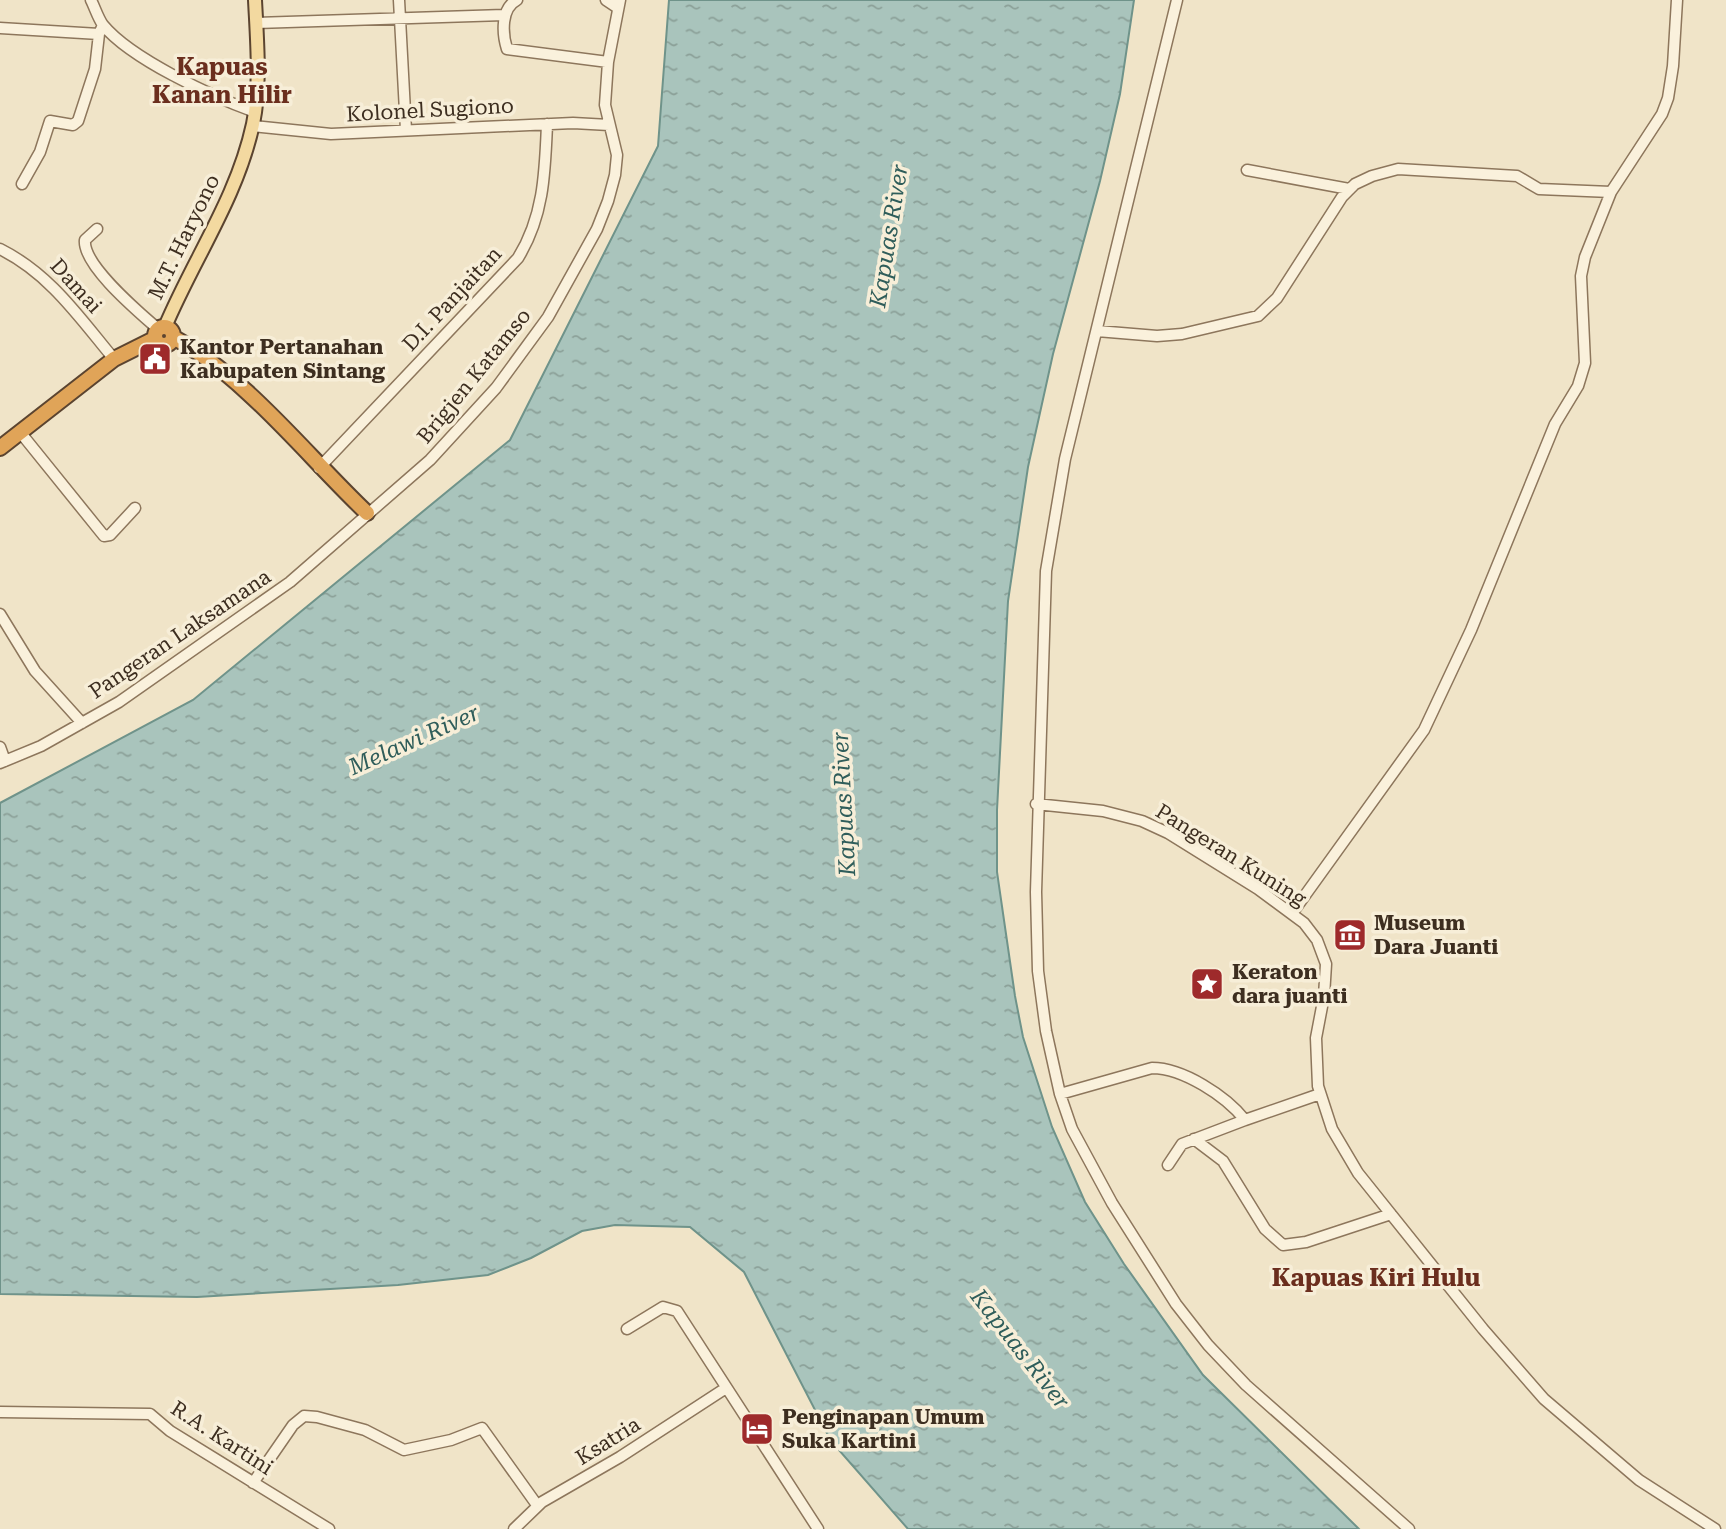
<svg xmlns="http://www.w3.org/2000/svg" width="1726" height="1529" viewBox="0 0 1726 1529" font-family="'Roboto Serif',serif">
<defs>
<pattern id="water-ripples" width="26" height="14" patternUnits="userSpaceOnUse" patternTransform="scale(1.75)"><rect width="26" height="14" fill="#a9c4bc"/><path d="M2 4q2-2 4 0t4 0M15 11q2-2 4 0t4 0" fill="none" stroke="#8ba098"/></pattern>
</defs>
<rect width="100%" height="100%" fill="#f0e4c8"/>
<path fill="url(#water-ripples)" stroke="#6f938a" stroke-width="2" d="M669,0H1134L1120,94L1100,181L1053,354L1028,467L1008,601L997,810V872L1015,996L1023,1037L1052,1127L1085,1202L1124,1264L1203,1375L1359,1529H908L831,1441L744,1272L690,1227L615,1225L582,1231L531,1258L488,1275L398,1285L197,1297L0,1294V803L193,700L510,440L658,146Z"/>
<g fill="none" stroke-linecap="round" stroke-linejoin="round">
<defs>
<path id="minor" d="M91,0C95,8 98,18 103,25C131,59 213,97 255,112
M399,0L406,130
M517,0C501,8 502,33 507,49L608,62
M606,0L618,8
M1177,0L1065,459L1046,571L1036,892L1038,971L1046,1031L1060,1094L1072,1129L1112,1203L1176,1304L1208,1345L1246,1385L1409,1529
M256,23L504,15
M0,28L99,34
M253,126L331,134L573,123L609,125
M1247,170L1349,189
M22,184L40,152L50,121L73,125L78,121L95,69L99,34L103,25
M97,229L85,240C82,265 140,313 158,329
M0,249C50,274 79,317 114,359
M1097,331L1157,336L1182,334L1258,316L1277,298L1342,197L1355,184L1372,176L1398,169L1517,176L1539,189L1611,192
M20,432L104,536L110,535L135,508
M319,468L518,258C544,216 545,172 547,124
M0,614L35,671L82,723
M0,747L5,761
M0,763L41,746L119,702L290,582L430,460L496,388L548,317L597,229L608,201L615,175L617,155L605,105L608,62L620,0
M1036,804L1103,811L1142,821L1168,833L1258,889L1304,923L1317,940L1326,964L1324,996L1316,1038L1318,1086L1332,1129L1358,1173L1483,1329L1544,1399L1639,1480L1715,1529
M1293,912L1424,730L1471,630L1555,424L1578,386L1585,363L1581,276L1585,257L1611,192L1662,114L1668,98L1673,66L1677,0
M1060,1094L1152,1068C1183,1068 1226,1096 1245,1120L1320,1094
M1194,1139L1223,1161L1265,1229L1283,1245L1306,1242L1391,1214
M1168,1165L1182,1144L1245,1120
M627,1329L663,1307L677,1311L818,1529
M0,1412L150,1414L170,1431L329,1529
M253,1483L293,1425L304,1416L317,1417L365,1430L404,1450L451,1440L482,1428L537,1505
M514,1529L542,1502L620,1457L726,1388"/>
<path id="major" d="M165,327C194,258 237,198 253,124C261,85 257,40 255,0"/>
<path id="highway" d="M155 336a9 9 0 1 1 18 0a9 9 0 1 1-18 0Z
M173,337C248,379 305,454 367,513
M0,448L114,359L154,339"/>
</defs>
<use href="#minor" stroke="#8d765c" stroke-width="13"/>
<use href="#major" stroke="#5b4430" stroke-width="16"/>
<use href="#highway" stroke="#5b4430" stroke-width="18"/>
<use href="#minor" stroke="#faf1dc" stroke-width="10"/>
<use href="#major" stroke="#f3d9a0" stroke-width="12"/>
<use href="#highway" stroke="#e0a458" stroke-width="14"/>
</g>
<defs>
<symbol id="civic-square" viewBox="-11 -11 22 22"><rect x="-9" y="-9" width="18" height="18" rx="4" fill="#9e2a2b" stroke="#f7eed8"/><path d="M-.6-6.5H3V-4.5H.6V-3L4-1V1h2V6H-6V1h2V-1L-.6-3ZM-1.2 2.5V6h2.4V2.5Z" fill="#fff"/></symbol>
<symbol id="museum-square" viewBox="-11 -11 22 22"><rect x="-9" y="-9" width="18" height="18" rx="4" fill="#9e2a2b" stroke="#f7eed8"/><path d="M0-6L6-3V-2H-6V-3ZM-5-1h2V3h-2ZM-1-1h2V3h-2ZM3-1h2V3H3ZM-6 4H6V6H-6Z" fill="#fff"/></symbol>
<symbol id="sight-square" viewBox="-11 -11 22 22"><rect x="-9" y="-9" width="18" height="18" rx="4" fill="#9e2a2b" stroke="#f7eed8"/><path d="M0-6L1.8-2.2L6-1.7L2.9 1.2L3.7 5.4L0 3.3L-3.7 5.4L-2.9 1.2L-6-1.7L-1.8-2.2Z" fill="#fff"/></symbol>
<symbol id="hotel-square" viewBox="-11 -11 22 22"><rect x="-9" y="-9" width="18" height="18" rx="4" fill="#9e2a2b" stroke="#f7eed8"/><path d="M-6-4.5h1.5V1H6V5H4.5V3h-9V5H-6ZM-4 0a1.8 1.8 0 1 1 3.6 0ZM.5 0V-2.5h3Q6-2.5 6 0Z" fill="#fff"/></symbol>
</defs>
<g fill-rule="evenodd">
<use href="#civic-square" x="136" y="340" width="38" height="38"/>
<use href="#museum-square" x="1331" y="916" width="38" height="38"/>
<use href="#sight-square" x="1188" y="965" width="38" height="38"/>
<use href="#hotel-square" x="738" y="1410" width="38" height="38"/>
</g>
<g text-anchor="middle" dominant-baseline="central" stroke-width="7" stroke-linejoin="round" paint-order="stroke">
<g font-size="21" fill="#3d2e20" stroke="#f7eed8">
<text transform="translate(430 110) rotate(-3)">Kolonel Sugiono</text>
<text transform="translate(184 237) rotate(-64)">M.T. Haryono</text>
<text transform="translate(76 286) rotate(48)">Damai</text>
<text transform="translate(452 299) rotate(-47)">D.I. Panjaitan</text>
<text transform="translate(474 376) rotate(-51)">Brigjen Katamso</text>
<text transform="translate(180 634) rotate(-34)">Pangeran Laksamana</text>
<text transform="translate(1231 855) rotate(32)">Pangeran Kuning</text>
<text transform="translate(222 1438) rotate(33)">R.A. Kartini</text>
<text transform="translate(608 1441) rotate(-32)">Ksatria</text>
</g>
<g font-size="21" font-weight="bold" fill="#3d2e20" stroke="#f7eed8" text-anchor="start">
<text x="180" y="347">Kantor Pertanahan<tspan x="180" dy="24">Kabupaten Sintang</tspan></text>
<text x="1374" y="923">Museum<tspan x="1374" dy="24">Dara Juanti</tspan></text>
<text x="1232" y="972">Keraton<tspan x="1232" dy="24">dara juanti</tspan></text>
<text x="782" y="1417">Penginapan Umum<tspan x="782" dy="24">Suka Kartini</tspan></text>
</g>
<g font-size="23" font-style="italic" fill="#2f5d5a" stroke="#f7eed8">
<text transform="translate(889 236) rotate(-81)">Kapuas River</text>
<text transform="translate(414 740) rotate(-24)">Melawi River</text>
<text transform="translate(844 804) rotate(-93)">Kapuas River</text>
<text transform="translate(1020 1349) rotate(52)">Kapuas River</text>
</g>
<g font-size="24" font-weight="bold" fill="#6b2e1e" stroke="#f7eed8">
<text x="222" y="67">Kapuas<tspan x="222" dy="28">Kanan Hilir</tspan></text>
<text x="1376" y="1278">Kapuas Kiri Hulu</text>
</g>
</g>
</svg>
